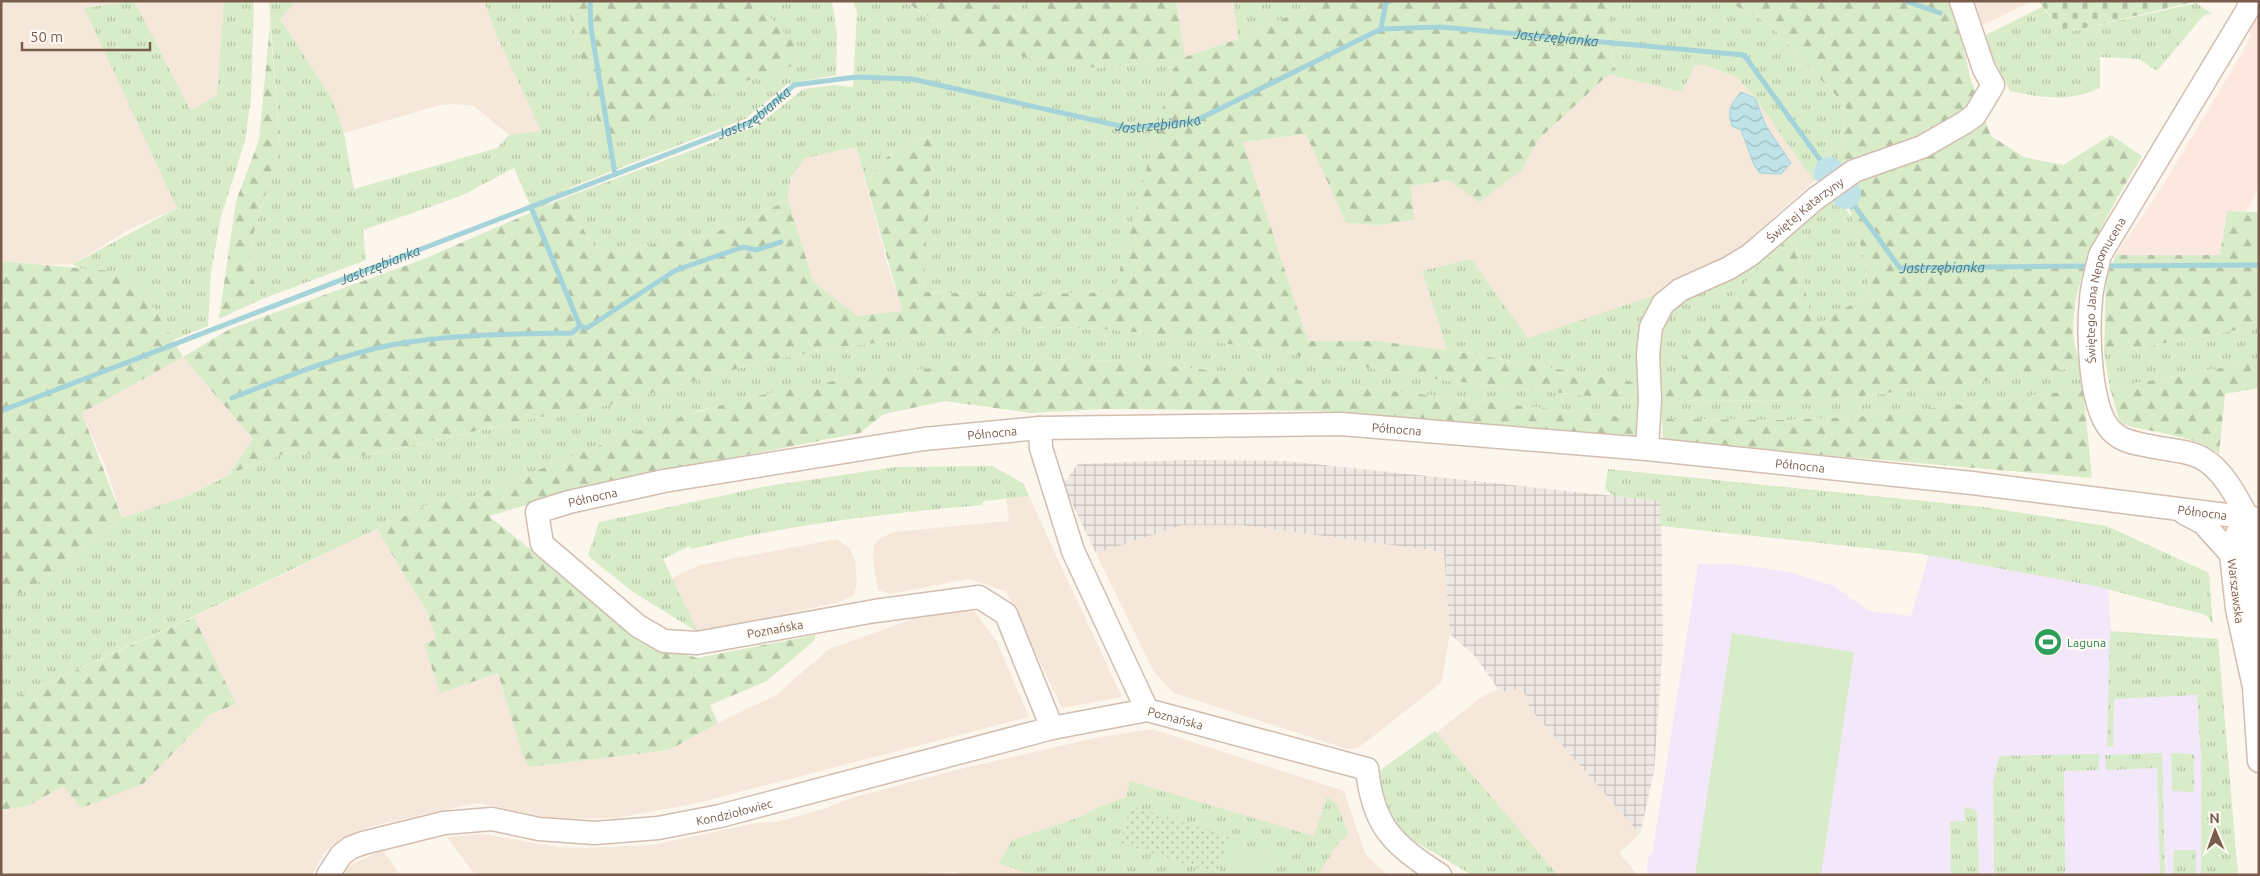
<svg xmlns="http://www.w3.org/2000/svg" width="2260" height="876" viewBox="0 0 2260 876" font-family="Ubuntu,sans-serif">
<defs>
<pattern id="industrial-grid" width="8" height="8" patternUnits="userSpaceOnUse" patternTransform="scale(1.25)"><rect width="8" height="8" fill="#efe9e4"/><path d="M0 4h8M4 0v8" fill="none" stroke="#c7c0bb"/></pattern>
<pattern id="grass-tufts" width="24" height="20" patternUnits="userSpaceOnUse" patternTransform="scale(1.25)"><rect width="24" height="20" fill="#d8ecc9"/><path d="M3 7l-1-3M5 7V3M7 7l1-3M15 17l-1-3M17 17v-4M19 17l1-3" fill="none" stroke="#b4c2a5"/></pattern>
<pattern id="forest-firs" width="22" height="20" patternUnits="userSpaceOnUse" patternTransform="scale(1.25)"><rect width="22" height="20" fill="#d8ecc9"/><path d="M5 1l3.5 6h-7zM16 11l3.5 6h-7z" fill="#b4c2a5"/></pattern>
<pattern id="cemetery-stones" width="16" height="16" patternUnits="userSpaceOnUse" patternTransform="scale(1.25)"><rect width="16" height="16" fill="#d8ecc9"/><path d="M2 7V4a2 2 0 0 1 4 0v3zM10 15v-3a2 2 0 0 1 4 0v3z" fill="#b4c2a5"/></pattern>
<pattern id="park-dots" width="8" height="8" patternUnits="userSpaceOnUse" patternTransform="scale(1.25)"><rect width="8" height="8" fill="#d8ecc9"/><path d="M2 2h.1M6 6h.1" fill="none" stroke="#b4c2a5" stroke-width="1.8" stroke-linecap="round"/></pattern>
<pattern id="water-waves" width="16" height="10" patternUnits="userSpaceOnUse" patternTransform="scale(1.25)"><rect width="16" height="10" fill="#bfe3e8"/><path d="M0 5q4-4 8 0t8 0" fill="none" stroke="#a0bbbe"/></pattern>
</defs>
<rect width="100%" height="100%" fill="#fdf6ec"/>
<path fill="#f5e8da" d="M1,1H229L220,99L189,115L85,8L177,208L130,229L73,264L50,265L1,261Z
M297,1H484L497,36L542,131L509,135L474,106L455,104L440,105L344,133L333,100L280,19Z
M1176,1H1233L1238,39L1185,58Z
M1973,1H2032L1983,25Z
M1695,65H1705L1736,77L1752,94L1814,181L1735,252L1689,273L1654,298L1528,338L1422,271L1447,350L1376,341H1308L1243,142L1306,134L1346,223L1378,225L1413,220L1411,186L1522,170L1538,140L1607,74L1681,92Z
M856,147L889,270L902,311L857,316L813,281L788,199L790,179L805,158Z
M183,357L253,439L229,474L188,496L122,518L106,468L82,413Z
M1029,496L1061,566L1122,697L1062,708L1006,591L968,579L890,594L878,590L873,559L874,545L881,538L893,532L1009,521L1006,499Z
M1183,525H1241L1444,552L1450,634L1441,683L1362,745L1356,748L1347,749L1174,693L1154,672L1096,553Z
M377,529L427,612L436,639L424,644L440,692L498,673L522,754L529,767L669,750L718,723L776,695L829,649L933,612L963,606L975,612L997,642L1029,717L693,804L616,818L557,819L478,803L425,814L369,827L331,846L325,852L312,875H1V810L28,806L63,786L143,784L211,714L236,704L194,617Z
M837,539L850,549L855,561L857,582L854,595L840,602L698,632L672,578L700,565Z
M1519,688L1531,702L1528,706L1640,834L1619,853L1638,875H1472L1385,774L1480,698L1498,689L1507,692Z
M1152,729L1344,791L1365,853L1378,867L1389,875H966L955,872L911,875H475L447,837L483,834L558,847L585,848L652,845L756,823L777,822L824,809L851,798L960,769L1095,738Z
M383,850L400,875H341L346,867Z"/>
<path fill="#fde8e0" d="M2251,18L2259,21V186L2247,211H2227L2220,255H2116L2163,185L2242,53L2250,37Z"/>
<path fill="url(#industrial-grid)" d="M1187,460L1286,461L1661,501L1663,644L1654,772L1640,834L1528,706L1531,701L1519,688L1507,692L1498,689L1475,656L1450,634L1444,552L1241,525H1183L1096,553L1070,499L1064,483L1078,464Z"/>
<path fill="#f3e8fa" d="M1930,552L2108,585L2111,631L2205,640L2226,875H1646L1649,855H1652L1698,564H1733L1790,572L1834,586L1869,611L1911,616Z"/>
<path fill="url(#grass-tufts)" d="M134,1L191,111L217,95L224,1H254L251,98L245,141L221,217L211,272L208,326L148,350L121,294L73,264L177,208L84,8Z
M269,1H297L280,19L333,100L344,133L354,189L497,148L509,135L541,131L497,36L484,1H566L602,139L768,22L759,1H832L837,36L836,75L788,84L745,119L569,188L570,192L533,212L514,168L461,196L363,230L366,260L262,299L249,271L252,238L280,148Z
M853,1H903L982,50L1096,68L1185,58L1173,69L1115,292L1003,295L923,292L932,136L894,149L866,182L856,147L805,158L790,179L788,199L759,216L699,238L598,253L564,198L757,126L803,89L834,85L853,87L857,12Z
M988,1H1030L1022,20Z
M1233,1H1322L1238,39Z
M1615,1H1726L1768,23L1846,106L1837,168L1814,181L1752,94L1736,77L1705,65H1695L1682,92L1607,74L1614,68L1607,25Z
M2196,3L2212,14L2203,16L2157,71L2139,59L2100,57V88C2068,102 2044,98 2010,91L1982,37L2042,7L2059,27L2072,31Z
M1834,196L1852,217L1862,250L1870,294L1813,327L1793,233L1662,400L1822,401L2010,378L2081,366L2083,389L1870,416L1789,420L1662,419C1661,398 1648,341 1657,324C1661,316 1668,309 1674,302Z
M1471,259L1528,338L1661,293L1639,383L1447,350L1422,271Z
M2259,326V361L2110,388L2104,354Z
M1051,327L1104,329L1193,338L1442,380L1589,396L1641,400L1639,419L1129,361L1033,359L896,373L807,386L702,410L600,445L468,499L450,494L190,618L1,704V601L31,588L122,518L188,496L230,474L291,451L345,460L531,419L613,404L761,362L833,348L942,335Z
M993,466L1024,484L1029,496L984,501L981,505C884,514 787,524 692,549L689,546L663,559L698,632L633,592L588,556L599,522L768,486L896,467Z
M1608,469L1984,507L2107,526L2209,573L2213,624L2206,615L2095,586L1922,554L1661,526L1660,501L1614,496L1605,489Z
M2110,631L2218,639L2238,875H2201V754L2197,695L2114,699L2113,747H2107Z
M1435,731L1558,875H1472L1407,837L1382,807L1379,771Z
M2162,753L2165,875H2119L2160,873L2157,768L2106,770L2105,755Z
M2171,753L2194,754V792L2172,791Z
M2099,754V770L2064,771L2065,875H1994L1993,783L1999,756Z
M1130,781L1314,836L1327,797L1338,805L1348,835L1339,842L1318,875H1033L999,863L1012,840L1083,816L1098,807L1126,797Z
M1964,807L1975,809L1977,813L1979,875H1951L1950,822L1965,821Z
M2174,850H2196V875H2173Z"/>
<path fill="url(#forest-firs)" d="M566,1H763L771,18L795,44L801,63L749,80L602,139Z
M904,1H988L1022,20L1030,1H1176L1185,57L1238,39L1322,1H1615L1607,25L1614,69L1538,140L1522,170L1479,202L1449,180L1411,186L1414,220L1378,225L1346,223L1306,134L1243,142L1308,341H1376L1447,350L1639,383L1641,400L1589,396L1442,380L1193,338L1104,329L1051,327L942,335L833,348L761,362L613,404L531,419L344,460L291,451L229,474L253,439L183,357L82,413L122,518L31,588L1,601V261L133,273L183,357L230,329L424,259L564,198L598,253L699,238L759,216L788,199L813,281L857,316L902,311L866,182L894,149L933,136L923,292L1003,295L1114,292L1173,69L1184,58L1096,68L981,50Z
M1726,1H1953L1970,77L1991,136L2024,157L2063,165L2111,135L2142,156C2112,206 2072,272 2073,332C2073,343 2078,356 2081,366L2010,378L1822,401L1661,400L1701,328L1793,233L1813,327L1870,294L1862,250L1837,168L1846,106L1768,23Z
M270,25L280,148L252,238L249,271L262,299L219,319L236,201L259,140Z
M2227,211L2259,212V326L2104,354L2106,278L2116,255H2220Z
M1033,359L1129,361L1639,419L1637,439L1316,411L1103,409L1030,413L945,401L884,414L860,433L607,482L489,516L646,643L697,658L815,635V640L767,681L710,705L718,723L669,750L529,767L522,754L498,673L440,693L424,644L436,639L427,612L377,529L450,494L468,499C545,467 621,434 701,411C808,379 922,368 1033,359Z
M2259,361V388L2225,394L2219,454C2192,433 2151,434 2120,423L2110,388Z
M2083,389L2092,478L1663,441L1662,419L1789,420L1870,416Z
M194,617L236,704L211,714L143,784L81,808L63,786L28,806L1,810V704Z"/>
<path fill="url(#cemetery-stones)" d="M2038,1H2197L2064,33Z"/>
<path fill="url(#park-dots)" d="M1131,806L1229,837L1218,874L1120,843Z"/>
<path fill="#d8ecc9" d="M1732,633L1854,652L1821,875H1695Z
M1236,844L1278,858L1273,875H1242L1228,870Z"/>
<path fill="url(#water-waves)" stroke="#a5d3da" d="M1741,92L1755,98L1766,126L1791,163L1781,174L1760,173L1754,165L1741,130L1732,126C1727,110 1730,105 1741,92Z"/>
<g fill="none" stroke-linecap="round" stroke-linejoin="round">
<g stroke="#a5d3da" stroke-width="5">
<path d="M590,1L591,28L615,174"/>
<path d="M1905,1L1940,13"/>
<path d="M1381,29L1386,2L1390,1"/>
<path id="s1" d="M1846,194L1900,268L2091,266"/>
<path d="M531,207L580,326"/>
<path d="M2104,266L2259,265"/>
<path d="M232,398C284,378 336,356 391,345C450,334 512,334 572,333L580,326L587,328L676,270L743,247L756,250L781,242"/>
<path id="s2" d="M1,411L751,122L794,85L856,77L912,79L1129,128L1195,121L1381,29L1441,27L1744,55L1829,172"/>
</g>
<path stroke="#bfe3e8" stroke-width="30" d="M1829,172L1846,194"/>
<defs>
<g id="minor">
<path d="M1040,428L1041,448L1073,551L1147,710"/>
<path id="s3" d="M1647,449L1650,399L1648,354L1651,327L1663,304L1680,290L1729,268L1750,255L1815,199L1854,171L1922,147L1964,123L1975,115L1993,85L1984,69L1961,1"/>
<path d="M2184,513L2203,523L2231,554"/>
<path id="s4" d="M2248,518C2237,498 2225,473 2205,460C2191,451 2171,450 2154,447C2141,444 2126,443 2115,434C2088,414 2088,330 2091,299C2092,284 2097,269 2100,255L2248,9L2250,1"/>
<path d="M2254,687L2237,609L2231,554L2237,534L2248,518L2252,533L2251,557L2257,607L2254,687L2259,761"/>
<path id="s5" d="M1052,728L1006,614L979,597L875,611L697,643L664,641L638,626L542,544L537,512L569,502L664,481L924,439L1040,428L1341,424L1647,449L1972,483L2259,519"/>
<path id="s6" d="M328,875L341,855L350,848L363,843L444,823L492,819L539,829L595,833L658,828L720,816L1052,728L1147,710L1367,769C1373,827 1393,844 1440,875"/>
</g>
</defs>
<use href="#minor" stroke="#d1beb0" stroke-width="25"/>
<use href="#minor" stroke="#fff" stroke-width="22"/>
</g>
<defs>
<symbol id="stadium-disc" viewBox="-11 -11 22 22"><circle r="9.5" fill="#2e9e5b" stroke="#fffaf3"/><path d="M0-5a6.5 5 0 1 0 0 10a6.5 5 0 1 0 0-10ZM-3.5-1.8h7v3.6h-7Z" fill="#fff"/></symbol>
</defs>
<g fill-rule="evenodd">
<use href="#stadium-disc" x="2032" y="626" width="32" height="32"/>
</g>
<g text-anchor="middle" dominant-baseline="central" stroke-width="4.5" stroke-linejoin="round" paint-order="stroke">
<g font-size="12" fill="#7a5c4d" stroke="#fffaf3">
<text stroke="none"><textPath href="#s3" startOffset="320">Świętej Katarzyny</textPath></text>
<text stroke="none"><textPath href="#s4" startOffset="320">Świętego Jana Nepomucena</textPath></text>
<text stroke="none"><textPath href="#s5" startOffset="1530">Północna</textPath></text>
<text stroke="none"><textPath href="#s5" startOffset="1125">Północna</textPath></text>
<text stroke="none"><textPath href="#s5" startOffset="1935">Północna</textPath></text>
<text stroke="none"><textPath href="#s5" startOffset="720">Północna</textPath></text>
<text stroke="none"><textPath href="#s5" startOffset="2340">Północna</textPath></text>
<text transform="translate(2236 591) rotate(83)">Warszawska</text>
<text transform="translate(775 629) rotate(-10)">Poznańska</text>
<text stroke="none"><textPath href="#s6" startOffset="881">Poznańska</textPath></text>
<text stroke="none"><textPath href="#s6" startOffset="426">Kondziołowiec</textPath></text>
</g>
<g font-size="12" fill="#27864d" stroke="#fffaf3" text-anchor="start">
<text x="2067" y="642">Laguna</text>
</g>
<g font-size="14" font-style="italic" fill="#437c86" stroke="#fffaf3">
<text stroke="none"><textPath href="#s2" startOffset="1651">Jastrzębianka</textPath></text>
<text stroke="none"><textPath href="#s2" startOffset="811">Jastrzębianka</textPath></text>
<text stroke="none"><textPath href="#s2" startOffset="1231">Jastrzębianka</textPath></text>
<text stroke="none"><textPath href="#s2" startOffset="406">Jastrzębianka</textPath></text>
<text stroke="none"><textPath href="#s1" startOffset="134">Jastrzębianka</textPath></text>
</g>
</g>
<rect width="2260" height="876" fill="none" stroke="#7a5c4d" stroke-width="5"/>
<g transform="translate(2215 831) rotate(358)" stroke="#fffaf3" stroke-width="4" paint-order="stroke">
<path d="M0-4L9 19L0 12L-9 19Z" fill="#7a5c4d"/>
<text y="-8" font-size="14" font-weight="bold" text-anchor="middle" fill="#7a5c4d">N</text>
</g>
<path d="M22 42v8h128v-8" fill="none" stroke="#7a5c4d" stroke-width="2.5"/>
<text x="30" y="42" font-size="15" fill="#7a5c4d" stroke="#fffaf3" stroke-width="4" paint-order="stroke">50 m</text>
</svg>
